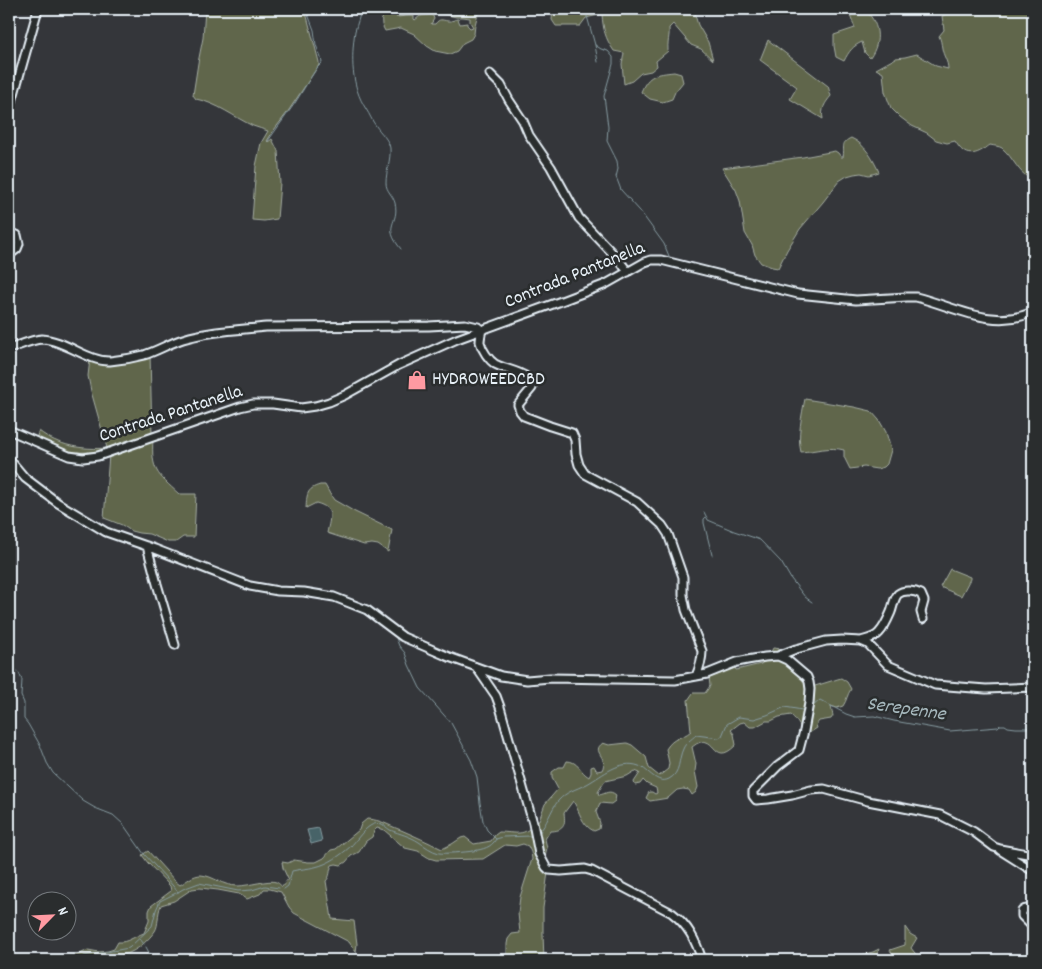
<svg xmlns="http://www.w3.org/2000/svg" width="1042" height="969" viewBox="0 0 1042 969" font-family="Dekko,sans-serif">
<rect width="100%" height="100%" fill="#34363a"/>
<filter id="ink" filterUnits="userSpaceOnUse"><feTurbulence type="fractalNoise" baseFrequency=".02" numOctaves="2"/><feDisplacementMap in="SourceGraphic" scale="10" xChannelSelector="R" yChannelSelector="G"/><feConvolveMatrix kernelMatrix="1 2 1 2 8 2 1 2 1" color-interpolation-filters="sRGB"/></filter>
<g filter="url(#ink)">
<path fill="#60664c" stroke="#a4aca2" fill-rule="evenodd" d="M205,9H305L319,62V65L287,113L274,130L267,141L268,142L272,139L278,151L280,183L277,219L264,221L252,220L256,166L261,143L268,131C263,129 258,128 253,126C234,117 217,103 196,99L193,95L198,63L203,38Z
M381,9H479L475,25L474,34L471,39L463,43L457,51L450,54L435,51L427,46L414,34L401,28L385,31L382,25ZM440,13L456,17H463L470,18V22L473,27L470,28L467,25V23L460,24L458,19C455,19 451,22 448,21C441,20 440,18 435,24H431L434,19L433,16L431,14L420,16L415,20L414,19V16H409L396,17L403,15Z
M553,9H701L695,15L698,25L708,42L713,60L701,49L691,45L673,24L669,28C670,36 667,43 668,51L656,61L657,66L651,71L641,73L632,81L624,84L622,64L624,53L614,51C605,38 603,29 602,14L586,18L580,26H556L552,20Z
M848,9H864C879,22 882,41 870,58L865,53L862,42C853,46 849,51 844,61L836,57L834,46V35L855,28Z
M958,9C965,9 971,11 978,11L979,9H1033V180C1018,174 1014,158 1002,148C999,146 994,146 990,145C983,150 972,158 963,151C960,149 957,144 955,141L947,143L936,140L927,133L912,126L900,117L891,108L885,92L883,73L876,69L896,58L905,57L917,54L936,66L948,69C948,61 943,56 942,48C941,43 941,40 939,36L944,30L942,16Z
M768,40L828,86L831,96C825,103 821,109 823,119L790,99L797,87L760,60Z
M674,72L681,74L683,82L675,92L672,99L663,102L650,99L641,92C648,74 657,74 674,72Z
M851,138C865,144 873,159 879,172L869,175L861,173L854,174L847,176L839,181L823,202L800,229L787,250L778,268L772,267L761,263L755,255L752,245L745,233L740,201L736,190L722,168L803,157L835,151L838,153L841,157H843C845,147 840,143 851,138Z
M150,355L152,435C125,443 93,458 65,450C55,447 46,442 36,438L39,431C58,446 83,450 107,448L91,391L88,376L90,359Z
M805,399L854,407L871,411L879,420L886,432L891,450L887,464L884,467L877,469L864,467L850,469L844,457V450C830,446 815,451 801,452C797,438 802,413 805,399Z
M153,439C151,471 157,474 179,494H196L194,537H183L176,542H168L149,534L139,533L131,531L122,525L104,518L109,455Z
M320,485H325L330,494L334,500L355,512L392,530L388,552L378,545L372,544L364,545L327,533C330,517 335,508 316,503L306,508C307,495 306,489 320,485Z
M950,569L970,577V579L961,596L940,587Z
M773,648L782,649L786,651L783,656L804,669L808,674V681L815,686L841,678L847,682L851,689C847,695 847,700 843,706L837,708L831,706L833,716L831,719L819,721L816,725L817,728L806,735C800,728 798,721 791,715L779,717L771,721H766L755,727H750L744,722L740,723L731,730L734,734L736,745C711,770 717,727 692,747L696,764L695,771L698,787L696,792L692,795L689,790L683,789L677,790L668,798L650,801L646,798L649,792H652L655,794L657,793L656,788L647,784L643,780L640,784L635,785L634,782L640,773L635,771L627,776L605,781L598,792L599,795C606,794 609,789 616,795L615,801L611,804L600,803L596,812L600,823L599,829L594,831C581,825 580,811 573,801L564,813C566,826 563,831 550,831L545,839L547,848L545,856L549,865L543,908V934L544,960H507V944L508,939L512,934L520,933L518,913L520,897L532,859L531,852L528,846L523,844L516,846L505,845L483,859L436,860L429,858L418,851L405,848L384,830L377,828L374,831L372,837L366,841L359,852L351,856L346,862L341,865L336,864L332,865C329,871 331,876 326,881L332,919L354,921L357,944L356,952L349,942L294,913L289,907L281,892L270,889H264L260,894L247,899L239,894L218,890L200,888L192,889L174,901L161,905C157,914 159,925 155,931C149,939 140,948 131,952C124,956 120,953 114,960H50L78,955L88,950L99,952L108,951L114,949L118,942C127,943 135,936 144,933L149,921V911L151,906L171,891L170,886L148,863L142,855L148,851L176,882L180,885C187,881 193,875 201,875C214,876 222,886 238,886C248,886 270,879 276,882C277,882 282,886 282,887L288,879L283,868L282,862L288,863L294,860L308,862H316L324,858L331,850L336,849L359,830L361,824L367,819C382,820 387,825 401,830C415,836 428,842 442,849L452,844L461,838L465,837L474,844L491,841L495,835L499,832C514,832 526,838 534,822L539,820L545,804L558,789L552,778V772L559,767H564L567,761C578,761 580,772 589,777L591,773V767L594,766L597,771L602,770C609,756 590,752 603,743L609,745L627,743L632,745L646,757L649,768L659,776L668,769L669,763L666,749C674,736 682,739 691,731L688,700L693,693H705L710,686L709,677L712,674L734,665L736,670L761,664L766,660L770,659L771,652Z
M905,927L910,934L917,938L911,948L918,957L923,960H896L890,950L905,945Z
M879,949L875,960H845V959L873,952Z"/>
<path fill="#466468" stroke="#879ca2" d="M319,828L322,841L311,844L307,830Z"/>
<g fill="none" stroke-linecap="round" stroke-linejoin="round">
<path stroke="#879ca2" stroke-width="1" d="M361,9C360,16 357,24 355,31C351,58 351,86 366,109C370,115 372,121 376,126C380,132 389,140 390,148C391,160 386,171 386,183C386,191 393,195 395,203C400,224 381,225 401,249
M585,9L595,45L601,49L608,51L613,57V64L604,96L608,127L607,141L617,161L618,169L616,177L618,182L621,190L640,211L664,244L669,256
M595,45L598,62
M268,141L295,103L316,69L322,63L321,58L316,45L314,30L306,9
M704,512L708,520L734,531L752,537L760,540L781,562L791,579L805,597L812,602
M706,517L704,519V523L712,555
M395,635L399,646L405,653L409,665L420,688L451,723L471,760L477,777L480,803L483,821L487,830L496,839
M9,667L17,671
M19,673L22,680L21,696L24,703V719L28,724L40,745L47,763L53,773L83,801L95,808L113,815L123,824L144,854L167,879L178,892
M812,707L820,700L846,714L855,717L874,716L894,721L950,731L998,727L1000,725H1005L1008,727L1016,728H1033
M538,834C548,823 550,811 558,801C567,791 575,790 587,784C603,775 620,759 639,766C649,770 657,785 669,779C681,773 678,759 683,749C685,743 692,739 696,735L719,738L722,736L727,724L739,717L754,719L767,715L785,707L802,710L805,709
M284,889L288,886L292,871C300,869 307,869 315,867C329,864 341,855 351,846C358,839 369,820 381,824C384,825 387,828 390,830C400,834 410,836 419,842C425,846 431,851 439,853C444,854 467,852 473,851C483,849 491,848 496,839L503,837L531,836
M140,939L144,944
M146,947L153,960
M84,956L129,948L152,926L156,910L160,901L178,892L183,889L199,883L238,891L252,890L265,886L279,888
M69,960L73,959"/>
<defs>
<path id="minor" d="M490,74L501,85L509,100L523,121L529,135L551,167L579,218L619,260L628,272
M9,112L38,9
M9,233L17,235L19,244L17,249L9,255
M9,349C18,346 33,339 42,339C65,340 88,362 110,361C122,360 133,358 144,355C157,351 170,343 183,339C210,331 238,330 266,327L429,326L465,324L478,327L482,330C481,334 480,338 480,342C482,350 489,360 495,364C505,370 535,373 532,388L518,405L520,411L524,416L550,426L572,433L575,440L576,454L579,465L585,474L637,502L662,525L668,534L683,577V595L686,610L702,651C702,660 700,667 696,676
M9,430L69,456L83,458L98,456L240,407L253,404H273L301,408L315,406L329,402L345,395L399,365L457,339L564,300L606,284L645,262L651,260H661L798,294L856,300L907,297H916C956,307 992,330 1033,312
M9,459L25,478L58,503L106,532L155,549L250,586L278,591L304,592L334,597L367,610L403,637L449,657L501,676L527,680L550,678L675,680L707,674L737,662L747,660L765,657L778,656L787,660L807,677L809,682L810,689L809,703L804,731L799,750L778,766L753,791V796L756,800L768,799L792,795L811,790L824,789L868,801L940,815L974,832L994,847L1000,849L1033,855
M147,546L157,584L175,645
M861,641C867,639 875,638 879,633C884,628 888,619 891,612C893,607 894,598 898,594C904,589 915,591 921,594L924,601L921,612L923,619
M778,656L796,649L826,641L842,640L861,641L868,644L888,665L935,685L986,689L1033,687
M476,667L496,696L500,707L533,823L539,854L546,867L549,870L561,871L585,869L592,871L672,913C688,925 696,941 702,960
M1000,850L1033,871
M1033,913C1029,910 1027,907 1022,911V916L1033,927"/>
</defs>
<use href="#minor" stroke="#e8f1f8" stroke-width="11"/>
<use href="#minor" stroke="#2a2d2e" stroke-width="7"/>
</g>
</g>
<defs>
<symbol id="shop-bare" viewBox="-9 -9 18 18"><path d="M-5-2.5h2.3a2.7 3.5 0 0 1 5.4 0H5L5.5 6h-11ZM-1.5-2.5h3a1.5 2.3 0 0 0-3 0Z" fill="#ff9aa2" stroke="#2a2d2e" stroke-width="2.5" paint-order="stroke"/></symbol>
</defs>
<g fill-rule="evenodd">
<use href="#shop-bare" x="403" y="366" width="28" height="28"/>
</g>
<g text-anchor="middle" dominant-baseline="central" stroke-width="5" stroke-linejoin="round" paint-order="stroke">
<g font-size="19" fill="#e8f1f8" stroke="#2a2d2e">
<text transform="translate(575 276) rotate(-22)">Contrada Pantanella</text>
<text transform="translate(171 415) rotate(-18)">Contrada Pantanella</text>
</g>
<g font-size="19" fill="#e8f1f8" stroke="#2a2d2e" text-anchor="start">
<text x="432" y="380">HYDROWEEDCBD</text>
</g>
<g font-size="20" font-style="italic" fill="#a7b9be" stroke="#2a2d2e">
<text transform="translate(906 710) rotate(8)">Serepenne</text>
</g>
</g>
<rect width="1042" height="969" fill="none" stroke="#2a2d2e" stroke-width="30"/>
<rect x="15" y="15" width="1012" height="939" fill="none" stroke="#e8f1f8" stroke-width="2" filter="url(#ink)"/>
<g transform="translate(52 916) rotate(66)"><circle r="24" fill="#2a2d2e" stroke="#767b7f"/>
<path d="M0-4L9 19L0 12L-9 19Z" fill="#ff9aa2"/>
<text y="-8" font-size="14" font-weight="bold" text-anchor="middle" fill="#e8f1f8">N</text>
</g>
</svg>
